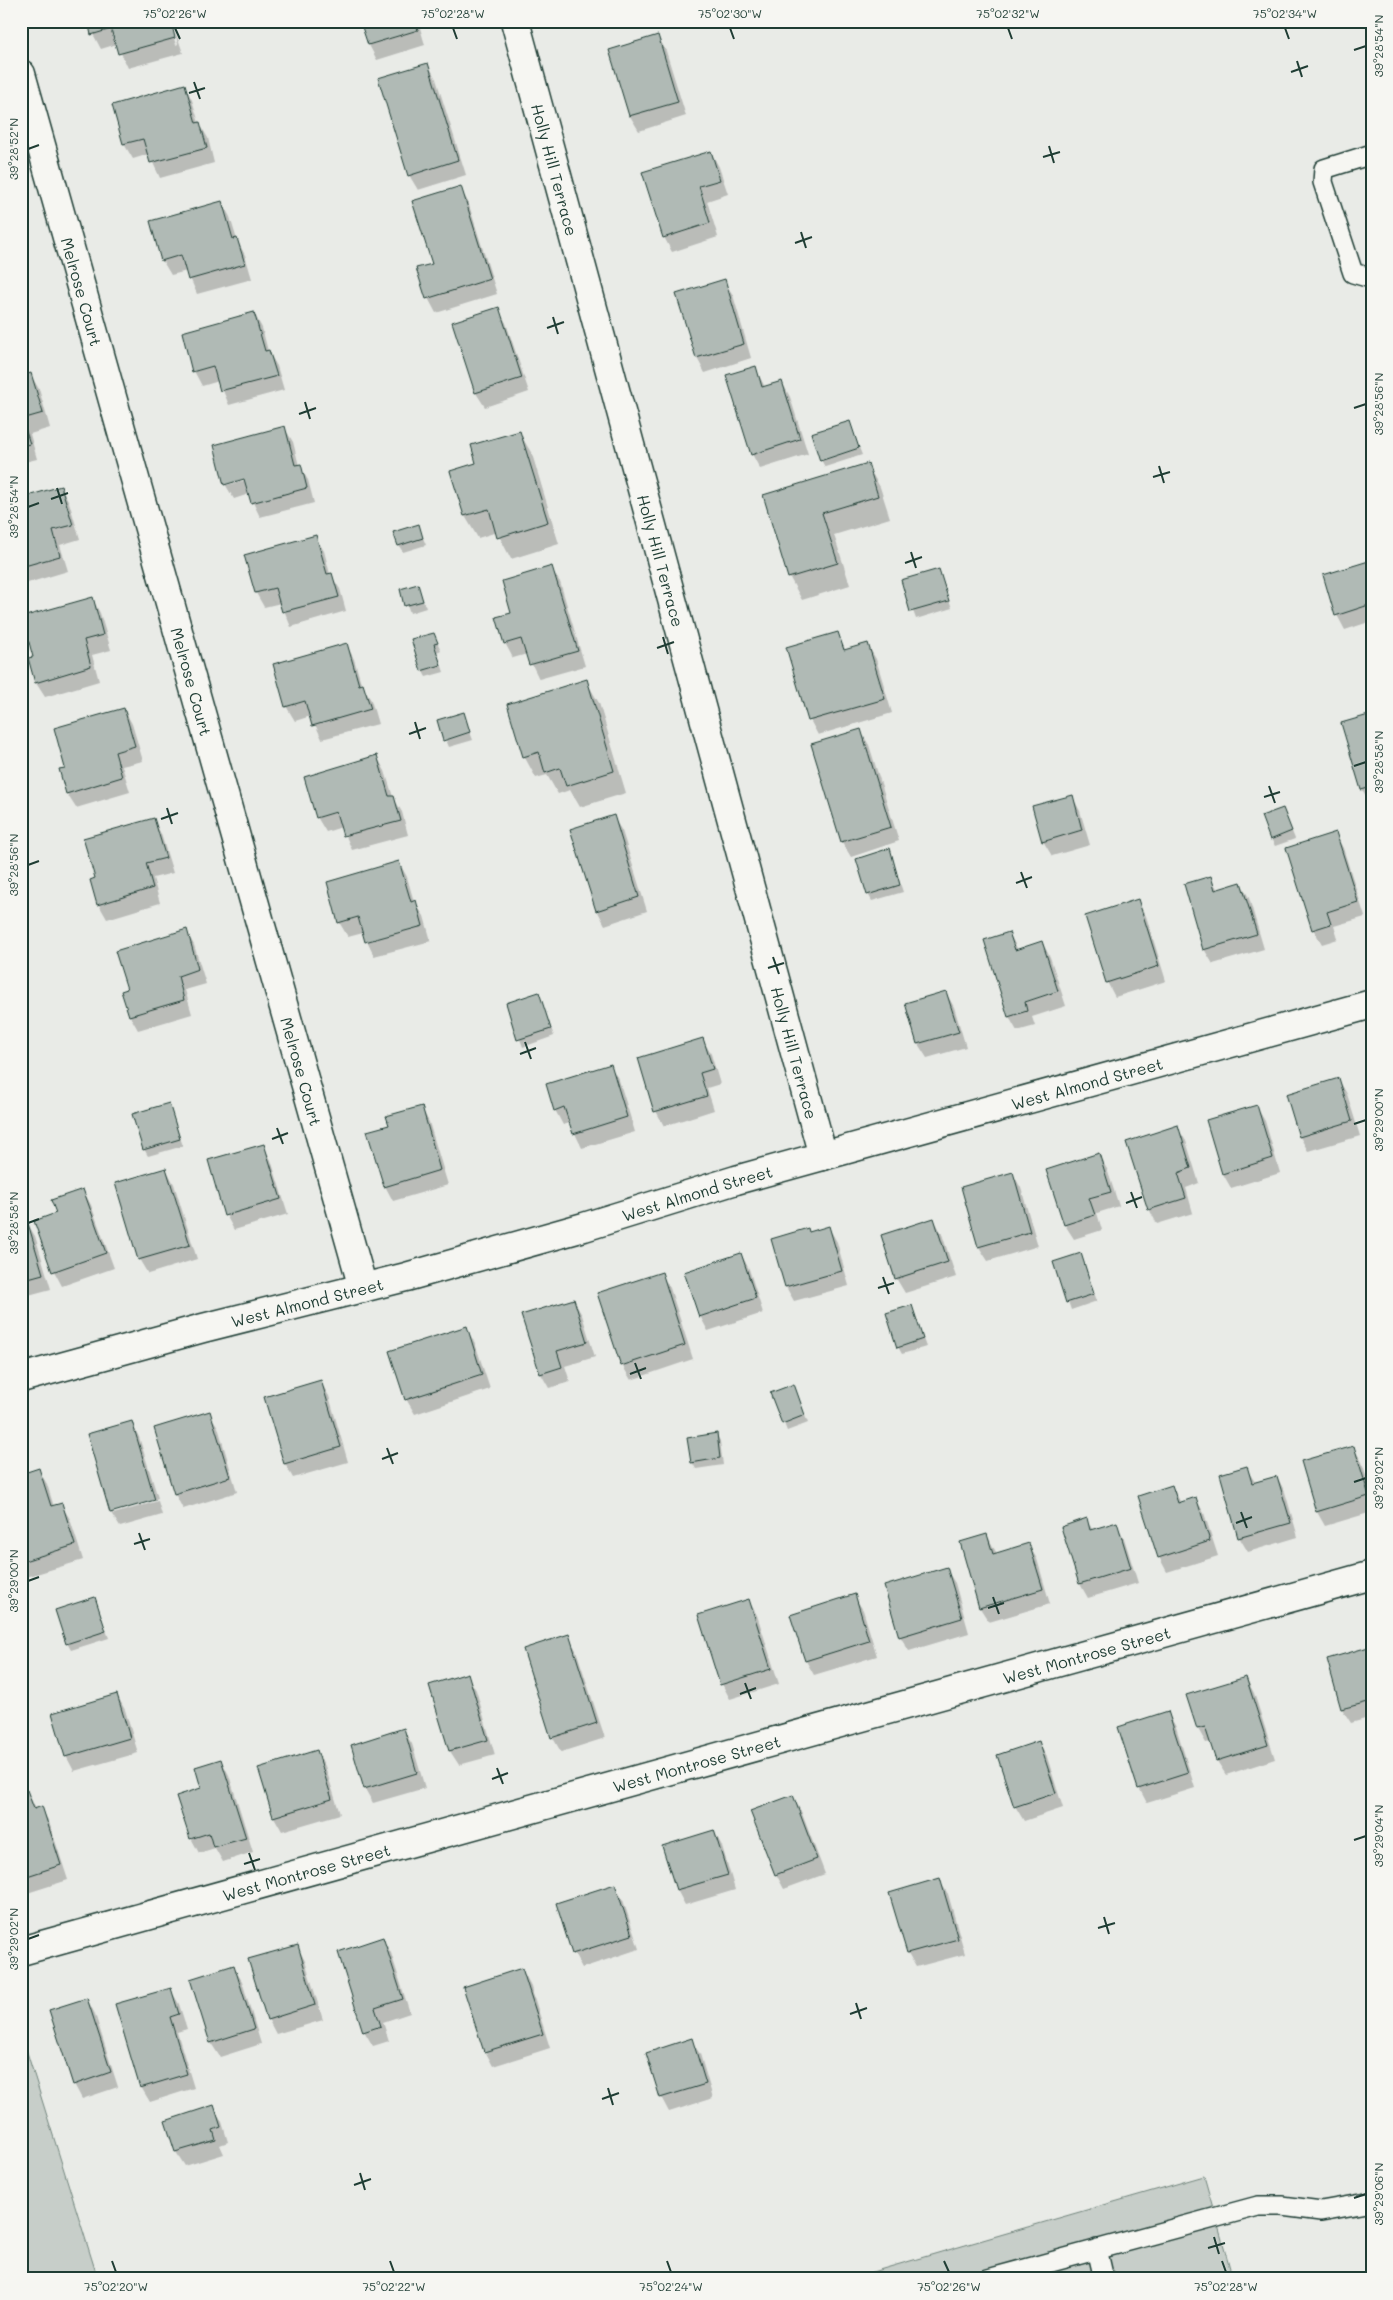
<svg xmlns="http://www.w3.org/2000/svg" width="1393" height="2300" viewBox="0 0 1393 2300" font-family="Mali,sans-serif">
<rect width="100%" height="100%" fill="#e9ebe7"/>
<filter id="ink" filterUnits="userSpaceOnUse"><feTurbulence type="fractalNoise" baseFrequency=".02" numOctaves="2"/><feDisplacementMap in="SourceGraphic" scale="10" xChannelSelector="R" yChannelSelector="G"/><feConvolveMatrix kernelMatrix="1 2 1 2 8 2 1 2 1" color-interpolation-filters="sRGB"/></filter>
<g filter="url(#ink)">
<path fill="#c7cec9" stroke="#73867e" d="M21,2033L98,2279H21Z
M1204,2176L1233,2279H848Z"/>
<path fill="#0003" fill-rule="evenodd" d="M89,21H172L183,53L128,68L117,44L101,49L93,34ZM170,25L174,28L178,44L176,45Z
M361,21H418L425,45L377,60L369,45Z
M658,36L666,51L686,116L639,131L630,116L610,51Z
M428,64L436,79L466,175L418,190L409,175Z
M184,85L192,100L199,123L208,138L214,163L160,178L149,154L133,159L124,144L113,105Z
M711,152L719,167L728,194L707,201L718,237L672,252L664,237Z
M460,188L468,202L497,294L436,313L428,298L418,269L433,265Z
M222,202L230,217L237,240L245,255L252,279L197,294L187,271L171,275L162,260Z
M724,281L733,295L751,358L705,373L697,358L678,295Z
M498,309L506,323L529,392L485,407L476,393Z
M254,313L262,328L268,351L277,366L284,390L229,405L219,381L202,386L194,371Z
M755,368L765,387L782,382L790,397L808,454L760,469L752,454Z
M30,374L39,389L50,428L30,434L37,459L21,463V377Z
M849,422L862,455L825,467L821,460Z
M284,427L293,442L299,466L308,480L314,503L260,517L249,494L234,499L225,484ZM250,476V479L227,485V482Z
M519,432L532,454L559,544L511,559L497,532L478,538L465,516L478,464Z
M867,465L880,487L890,518L834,535L850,585L802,600L790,578L764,496Z
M61,487L69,502L80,539L60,545L68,571L21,585V499Z
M418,526L426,545L403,552L399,546Z
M315,536L324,551L330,574L340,589L346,611L291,627L281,603L264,607L256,593L246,556Z
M1372,562V621L1345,630L1337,615Z
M551,568L560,582L585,666L539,679L527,654L513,658L505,643L513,614Z
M938,570L952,608L916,619L902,581Z
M418,586L426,608L410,613L402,590Z
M92,598L100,613L111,650L92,655L99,681L45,697L36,683L29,659L35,658Z
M433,634L441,650L437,652L444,672L426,677L422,670Z
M837,634L846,651L867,644L876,659L892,713L818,735L810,720Z
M346,644L354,659L362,686L371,700L378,724L322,739L311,716L295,721L286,706Z
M586,681L599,703L626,793L580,807L570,790L558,794L547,775L536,778L524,756Z
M124,709L132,724L143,761L122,766L130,792L76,808L67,794L61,770L66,769Z
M463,714L473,740L449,747L438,721Z
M1372,715V807L1362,789Z
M860,730L869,745L899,841L851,857L842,842L812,745Z
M377,757L385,771L393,797L402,812L408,835L352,850L342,827L326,832L317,817Z
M1072,796L1080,811L1090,845L1052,856L1043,841Z
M1283,809L1295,839L1275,846L1271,839Z
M613,817L622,831L647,911L605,925L597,910Z
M153,819L161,834L173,873L153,878L160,903L107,919L99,905L91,881L97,879Z
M1335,834L1343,848L1365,917L1334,926L1338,939L1322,944L1313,929Z
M889,850L903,892L872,901L868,894Z
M399,862L407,877L414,902L424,916L431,941L374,956L363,933L348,937L339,922Z
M1210,877L1218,890L1241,883L1249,898L1264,949L1213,964L1204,949Z
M1137,901L1146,916L1166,981L1115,997L1107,982Z
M186,931L194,945L206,984L185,990L192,1014L138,1030L130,1016L123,992L128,990Z
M1009,933L1018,950L1042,942L1050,957L1066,1006L1032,1017L1035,1026L1017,1031L1009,1017Z
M946,993L954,1007L966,1047L927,1058L918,1044L907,1004Z
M539,994L554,1036L523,1047L507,1004Z
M703,1040L711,1054L720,1084L707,1088L714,1110L664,1126L656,1111Z
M610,1066L619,1080L635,1132L582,1148L570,1123L563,1125L555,1110Z
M1339,1080L1347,1094L1360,1136L1308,1151L1300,1137L1288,1095Z
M169,1104L183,1146L148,1156L144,1149Z
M1256,1106L1265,1121L1280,1173L1231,1188L1223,1174Z
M421,1107L429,1122L448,1185L393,1201L385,1186L390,1125Z
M1177,1127L1186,1141L1199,1183L1186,1188L1193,1213L1157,1224L1149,1209Z
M263,1145L271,1160L288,1214L234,1230L226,1215Z
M1098,1154L1107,1169L1119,1206L1097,1213L1102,1230L1074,1239L1065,1225L1047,1170Z
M166,1169L174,1184L197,1259L148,1274L139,1259Z
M1013,1174L1021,1188L1038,1246L988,1261L979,1247Z
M83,1190L91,1205L114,1268L62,1286L54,1271L57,1214Z
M934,1219L942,1234L956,1277L905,1293L896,1278Z
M26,1221L35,1236L51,1289L21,1297V1223Z
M829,1228L837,1242L849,1286L794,1301L786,1287L809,1233Z
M741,1254L749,1269L763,1313L708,1331L700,1316Z
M1081,1255L1097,1301L1071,1310L1055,1263Z
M661,1274L670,1288L693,1359L631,1380L622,1365Z
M573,1300L582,1315L595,1357L565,1366L570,1382L549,1388L541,1374Z
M911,1306L926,1347L902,1354L898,1347Z
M466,1328L475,1343L490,1389L415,1414L406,1399Z
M320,1381L329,1396L348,1462L293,1478L285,1464Z
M793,1386L808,1423L787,1431L772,1393Z
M209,1413L218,1427L237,1492L183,1509L175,1494L155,1429Z
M131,1422L139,1437L158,1498L113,1511V1514L158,1501L162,1515L120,1527L111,1513Z
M716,1434L720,1441L723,1465L696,1469L692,1462Z
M1353,1447L1362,1462L1372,1495V1512L1325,1526L1317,1512L1302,1462Z
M1246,1468L1255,1482L1277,1477L1285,1492L1298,1537L1248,1552L1239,1537Z
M38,1469L47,1484L54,1507L61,1505L70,1519L83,1560L23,1578L21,1576V1475Z
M1172,1486L1181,1503L1196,1499L1204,1513L1218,1556L1167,1572L1159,1557Z
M1086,1520L1093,1530L1116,1523L1124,1538L1138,1583L1088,1598L1080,1584Z
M987,1535L997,1554L1028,1544L1037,1559L1050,1604L989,1622L980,1608L961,1543Z
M946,1569L955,1583L969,1633L909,1651L900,1636Z
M854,1596L863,1610L877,1656L814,1675L806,1661Z
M94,1598L109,1638L71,1650L67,1643Z
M749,1601L757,1615L779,1684L730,1699L722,1684Z
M568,1636L576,1650L605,1738L561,1752L553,1738L524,1650Z
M1372,1648V1717L1351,1723L1342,1709Z
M467,1675L476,1690L495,1755L459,1765L450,1751L431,1686Z
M1246,1678L1254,1693L1275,1759L1226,1775L1217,1761L1211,1742L1206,1743L1198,1729Z
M117,1695L125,1710L138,1753L74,1771L66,1756Z
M1167,1712L1176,1727L1195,1788L1147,1803L1139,1788Z
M403,1730L412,1744L425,1788L373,1803L365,1789Z
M1038,1742L1047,1757L1063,1808L1024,1821L1015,1806Z
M317,1751L325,1766L340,1814L282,1831L274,1817L259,1769Z
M221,1760L229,1775L253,1852L223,1862L215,1848L199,1853L191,1838L203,1789Z
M27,1791L36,1809L41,1808L49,1822L68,1880L21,1895V1793Z
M792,1796L801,1811L825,1874L784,1889L776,1874Z
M714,1831L722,1846L735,1890L685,1905L677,1890L664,1846Z
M939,1880L948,1894L965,1954L916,1967L908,1953L891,1894Z
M615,1886L623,1900L639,1949L582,1968L574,1953Z
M383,1939L391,1953L410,2013L383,2022L389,2041L373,2046L364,2031Z
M297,1946L305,1961L323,2020L276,2034L268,2019Z
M233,1967L242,1981L261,2044L220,2057L211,2043Z
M522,1969L530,1984L550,2048L493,2066L485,2051Z
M170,1989L179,2004L187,2029L177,2032L194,2088L150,2102L141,2087Z
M87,1999L95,2014L118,2087L82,2099L74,2084Z
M691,2040L700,2054L713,2098L669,2112L661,2097Z
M214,2107L222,2122L228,2142L220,2145L224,2154L185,2166L176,2152L167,2122Z"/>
<path fill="#b0bab5" stroke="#1f3d34" d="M88,21H171L175,38L118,54L111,29L91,35Z
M360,21H415L418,30L368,45Z
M658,35L678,102L629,116L609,50Z
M428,63L458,160L408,176L378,78Z
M185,84L196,123L200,122L207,148L150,163L143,139L123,144L112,105Z
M711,151L720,180L699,186L710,223L663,238L642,172Z
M461,186L490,279L426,299L416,268L432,264L412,201Z
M222,201L233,239L237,238L245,264L188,280L181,255L161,261L150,221Z
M725,279L744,344L696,358L676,294Z
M499,307L522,378L475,393L452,322Z
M254,312L265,351L269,350L277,376L220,391L213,366L192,372L182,332Z
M756,366L762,387L782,381L800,439L751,455L726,375Z
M31,373L43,413L22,419L30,444L21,446V376Z
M850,421L859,448L820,461L811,433Z
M285,426L295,465L301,464L307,488L251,503L244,479L224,485L214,445Z
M520,431L548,522L497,538L489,509L464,516L450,471L476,463L471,445Z
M868,463L878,496L822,513L838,563L788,578L763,495Z
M61,486L73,525L53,530L60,556L21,567V498Z
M419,524L423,538L398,546L393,532Z
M316,535L327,574L332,573L339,597L282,612L275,588L255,593L244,555Z
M1372,560V604L1335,616L1323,575Z
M552,566L578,651L529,665L521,639L504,644L496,617L511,613L502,581Z
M939,569L949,601L910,612L901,580Z
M418,584L423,601L404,606L400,589Z
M93,597L103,635L84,640L91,666L35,683L28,658L33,657L22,617Z
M838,632L844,650L868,643L885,699L808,721L786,647Z
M434,633L438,643L434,644L441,665L421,671L411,639Z
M347,643L359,685L363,684L371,709L312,726L305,701L285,707L273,664Z
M587,679L614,771L566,786L560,768L545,773L539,752L523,757L507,704Z
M124,708L135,746L115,752L122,777L66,794L59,769L65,768L54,728Z
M464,712L470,732L443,741L437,720Z
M1372,714V787L1361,790L1341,723Z
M861,729L891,827L841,842L811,744Z
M377,755L389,796H394L401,821L343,836L336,812L316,818L304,777Z
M1073,795L1082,830L1042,842L1032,806Z
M1283,808L1292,831L1270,840L1261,816Z
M614,815L639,897L596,911L570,829Z
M154,818L166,858L146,863L153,888L97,905L90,880L95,878L83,838Z
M1336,832L1358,902L1327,912L1331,924L1312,930L1286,848Z
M890,848L900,885L867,895L856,859Z
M399,861L411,902L416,900L423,926L365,942L358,917L338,923L327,882Z
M1211,876L1215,890L1241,882L1257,934L1203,950L1184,884Z
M1138,899L1159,966L1106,983L1085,916Z
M187,929L198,969L178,976L184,1000L129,1016L121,991L127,989L115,951Z
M1009,932L1015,950L1042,941L1058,991L1025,1002L1027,1011L1008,1017L984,940Z
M946,991L959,1032L917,1044L905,1003Z
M539,992L551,1029L517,1040L506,1003Z
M703,1038L713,1069L700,1073L707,1096L654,1112L638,1058Z
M611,1064L627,1117L573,1134L564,1107L554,1111L546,1084Z
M1372,1067V1085L1366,1068Z
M1339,1078L1352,1121L1299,1137L1286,1094Z
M169,1103L180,1139L143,1150L132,1114Z
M1257,1105L1273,1158L1222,1174L1206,1120Z
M422,1106L440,1170L384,1187L367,1131L389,1125L386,1116Z
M1178,1125L1191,1168L1178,1173L1186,1198L1148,1210L1126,1142Z
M264,1144L281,1199L224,1216L208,1160Z
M1099,1153L1111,1192L1089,1198L1095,1215L1064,1225L1046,1170Z
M166,1168L190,1245L138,1260L115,1183Z
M1013,1172L1030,1232L978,1247L961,1187Z
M83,1189L106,1253L52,1272L34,1221L56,1213L51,1200Z
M934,1218L948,1262L895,1279L881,1235Z
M27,1220L43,1274L21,1280V1221Z
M829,1226L842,1271L785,1287L771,1239L808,1228L809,1232Z
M741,1253L756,1298L699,1317L684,1272Z
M1081,1253L1094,1294L1066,1303L1053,1262Z
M662,1272L685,1345L621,1366L597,1293Z
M574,1299L587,1342L557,1351L562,1367L540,1374L521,1315Z
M912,1305L923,1339L897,1348L886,1313Z
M467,1326L482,1375L405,1400L389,1351Z
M321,1380L341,1447L284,1464L264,1397Z
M794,1384L805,1415L782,1424L770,1393Z
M210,1411L230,1477L174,1494L154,1428Z
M132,1421L155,1500L110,1513L87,1434Z
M717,1433L720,1458L691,1463L687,1438Z
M1354,1446L1369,1496L1316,1512L1301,1461Z
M1247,1466L1252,1483L1277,1476L1291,1523L1238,1538L1220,1474Z
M39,1468L51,1506L62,1503L75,1545L21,1562V1474Z
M1172,1485L1178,1503L1196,1497L1210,1541L1158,1558L1138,1496Z
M1087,1518L1090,1530L1117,1522L1131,1568L1079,1584L1061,1527Z
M987,1534L993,1554L1029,1543L1043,1589L979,1608L960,1542Z
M947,1567L962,1618L899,1637L884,1586Z
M855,1594L869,1641L805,1661L790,1615Z
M95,1597L106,1631L66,1644L55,1610Z
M749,1599L771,1669L720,1685L698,1615Z
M569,1634L597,1723L551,1738L523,1649Z
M1372,1646V1701L1341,1709L1327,1659Z
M468,1673L488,1740L449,1751L429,1685Z
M1246,1677L1268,1745L1216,1761L1205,1727L1197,1729L1186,1695Z
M117,1694L130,1738L65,1757L52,1713Z
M1168,1711L1188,1773L1138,1789L1118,1727Z
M404,1728L417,1773L364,1789L351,1745Z
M1039,1741L1056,1793L1014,1807L997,1755Z
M317,1750L332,1799L273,1817L258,1768Z
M221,1759L246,1838L213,1847L209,1833L190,1839L176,1796L201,1788L195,1767Z
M27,1790L34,1809L42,1806L61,1865L21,1878V1792Z
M793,1795L817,1859L775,1875L750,1811Z
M714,1830L728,1875L676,1890L662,1846Z
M940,1878L958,1939L907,1953L889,1893Z
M615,1884L632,1935L572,1954L556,1903Z
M383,1937L403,1999L375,2008L381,2026L363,2032L338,1952Z
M298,1945L315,2005L267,2020L248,1959Z
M234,1965L254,2029L210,2043L190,1979Z
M522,1968L543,2034L484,2052L463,1987Z
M171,1988L179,2014L170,2017L187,2074L140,2088L115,2004Z
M87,1998L111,2072L73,2085L49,2010Z
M692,2038L706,2084L660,2098L646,2053Z
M214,2105L221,2127L213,2130L216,2140L175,2152L165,2121Z"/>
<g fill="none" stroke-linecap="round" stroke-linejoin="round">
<defs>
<path id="lane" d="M1372,154L1324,169L1323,182L1353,273L1367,277L1372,276
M1097,2249L1104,2279
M988,2279L1258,2206H1282L1321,2211L1372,2202"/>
<g id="street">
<path id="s1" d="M515,21L823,1156"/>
<path id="s2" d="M21,74L363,1288"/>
<path id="s3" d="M21,1378L203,1328L406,1277L584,1227L736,1180L1372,1004"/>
<path id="s4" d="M21,1951L1372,1575"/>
</g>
</defs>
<use href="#lane" stroke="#1f3d34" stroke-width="22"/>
<use href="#street" stroke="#1f3d34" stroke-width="31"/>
<use href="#lane" stroke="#f6f6f2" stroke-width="19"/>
<use href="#street" stroke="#f6f6f2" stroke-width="28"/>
</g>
</g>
<path fill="none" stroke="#1f3d34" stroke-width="2" d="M175,28L180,39M453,28L457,39M730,28L734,39M1008,28L1012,39M1285,28L1289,39M1354,50L1366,46M1297,61L1302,77M1291,72L1308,66M194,82L200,99M189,93L205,88M1049,146L1054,163M28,149L39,145M1043,157L1060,152M801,232L806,248M795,243L812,237M553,317L558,334M547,328L564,322M305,402L310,419M1354,408L1366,404M299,414L316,408M1159,466L1164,483M1153,477L1170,472M57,488L62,504M51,499L68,493M28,507L39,503M911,552L916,568M905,563L922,557M663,637L668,654M657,648L674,642M415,722L420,739M409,734L426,728M1354,766L1366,762M1269,786L1275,803M1264,797L1280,792M167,808L172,824M161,819L178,813M28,865L39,861M1021,872L1027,888M1016,883L1032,877M773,957L779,974M768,968L784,963M525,1042L531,1059M520,1054L536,1048M1354,1124L1366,1120M277,1128L283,1144M272,1139L288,1133M1131,1192L1137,1208M1126,1203L1142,1197M28,1223L39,1219M883,1277L889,1294M878,1288L894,1283M635,1363L641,1379M630,1374L646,1368M387,1448L393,1464M382,1459L398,1453M1354,1482L1366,1478M1241,1512L1247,1528M1236,1523L1252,1517M139,1533L145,1550M134,1544L150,1539M28,1581L39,1577M993,1597L999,1614M988,1608L1004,1603M745,1683L751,1699M740,1694L756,1688M497,1768L503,1784M492,1779L508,1773M1354,1840L1366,1836M249,1853L255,1870M244,1864L260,1859M1104,1917L1109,1934M1098,1928L1115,1923M28,1939L39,1935M856,2003L861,2019M850,2014L867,2008M608,2088L613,2105M602,2099L619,2093M360,2173L365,2190M354,2185L371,2179M1354,2198L1366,2194M1214,2237L1219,2254M1208,2248L1225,2243M112,2261L116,2272M390,2261L394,2272M667,2261L671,2272M944,2261L949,2272M1222,2261L1226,2272"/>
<g text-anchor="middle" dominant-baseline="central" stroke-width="5" stroke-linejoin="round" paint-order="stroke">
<g font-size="16" fill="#1f3d34" stroke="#f6f6f2">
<text stroke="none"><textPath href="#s1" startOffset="154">Holly Hill Terrace</textPath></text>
<text stroke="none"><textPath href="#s2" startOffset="226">Melrose Court</textPath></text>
<text stroke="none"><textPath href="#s1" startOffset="559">Holly Hill Terrace</textPath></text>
<text stroke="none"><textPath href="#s2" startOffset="631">Melrose Court</textPath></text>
<text stroke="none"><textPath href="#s1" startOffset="1069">Holly Hill Terrace</textPath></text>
<text stroke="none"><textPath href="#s2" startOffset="1036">Melrose Court</textPath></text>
<text stroke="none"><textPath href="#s3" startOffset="1106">West Almond Street</textPath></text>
<text stroke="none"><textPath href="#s3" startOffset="701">West Almond Street</textPath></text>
<text stroke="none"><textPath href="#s3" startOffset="296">West Almond Street</textPath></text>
<text stroke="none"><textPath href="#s4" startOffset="1106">West Montrose Street</textPath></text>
<text stroke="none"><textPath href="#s4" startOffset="701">West Montrose Street</textPath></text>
<text stroke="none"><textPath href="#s4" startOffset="296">West Montrose Street</textPath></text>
</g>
</g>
<rect width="1393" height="2300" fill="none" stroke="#f6f6f2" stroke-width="55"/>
<rect x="28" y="28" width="1338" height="2244" fill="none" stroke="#1f3d34" stroke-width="2"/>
<g font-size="12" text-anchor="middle" fill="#1f3d34">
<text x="175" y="18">75°02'26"W</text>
<text x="453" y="18">75°02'28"W</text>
<text x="730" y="18">75°02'30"W</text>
<text x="1008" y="18">75°02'32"W</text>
<text x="1285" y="18">75°02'34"W</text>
<text transform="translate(1379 46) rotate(-90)" y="4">39°28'54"N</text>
<text transform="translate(14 149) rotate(-90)" y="4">39°28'52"N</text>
<text transform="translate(1379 404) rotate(-90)" y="4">39°28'56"N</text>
<text transform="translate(14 507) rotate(-90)" y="4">39°28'54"N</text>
<text transform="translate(1379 762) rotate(-90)" y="4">39°28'58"N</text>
<text transform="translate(14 865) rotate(-90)" y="4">39°28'56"N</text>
<text transform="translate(1379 1120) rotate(-90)" y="4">39°29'00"N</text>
<text transform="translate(14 1223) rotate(-90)" y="4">39°28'58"N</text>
<text transform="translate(1379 1478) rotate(-90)" y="4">39°29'02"N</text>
<text transform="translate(14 1581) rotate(-90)" y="4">39°29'00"N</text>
<text transform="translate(1379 1836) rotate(-90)" y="4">39°29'04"N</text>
<text transform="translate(14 1939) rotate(-90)" y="4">39°29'02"N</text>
<text transform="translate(1379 2194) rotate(-90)" y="4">39°29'06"N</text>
<text x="116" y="2291">75°02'20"W</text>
<text x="394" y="2291">75°02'22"W</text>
<text x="671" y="2291">75°02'24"W</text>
<text x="949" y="2291">75°02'26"W</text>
<text x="1226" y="2291">75°02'28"W</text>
</g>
</svg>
